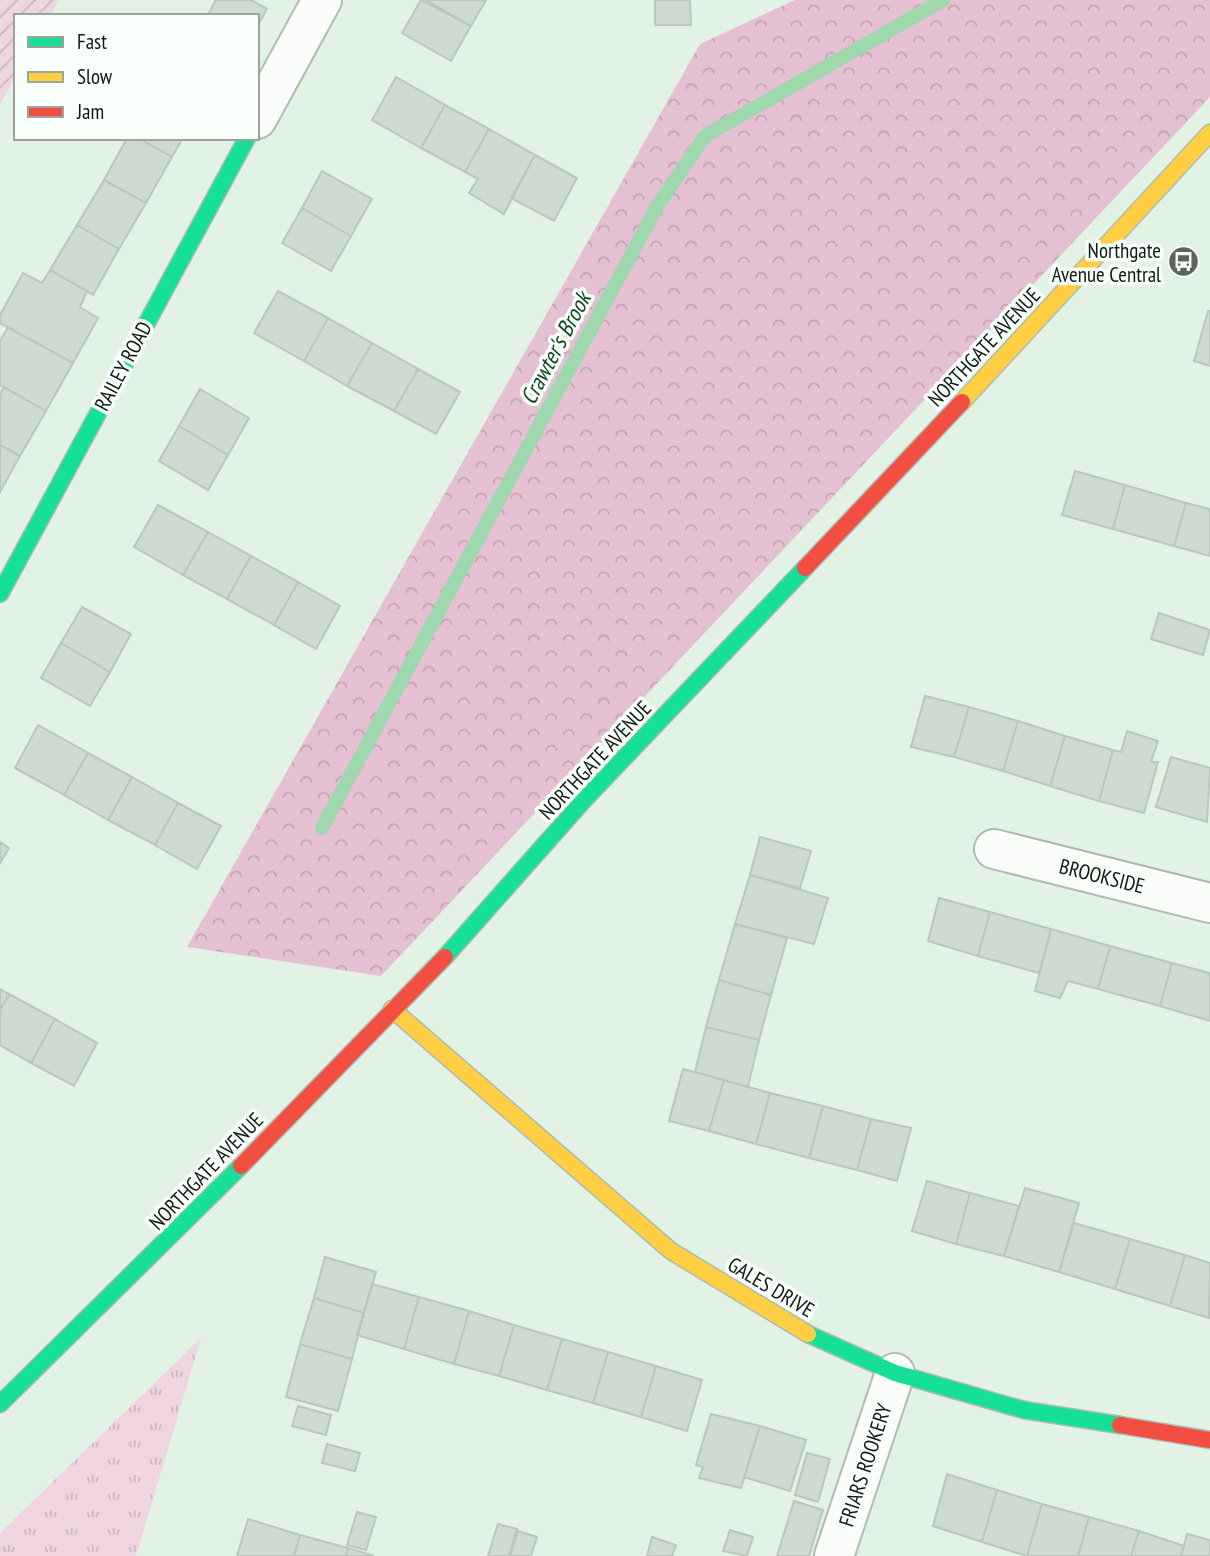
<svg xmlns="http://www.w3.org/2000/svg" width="1210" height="1556" viewBox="0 0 1210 1556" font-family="'PT Sans Narrow',sans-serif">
<defs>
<pattern id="grass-tufts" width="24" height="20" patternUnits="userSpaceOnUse" patternTransform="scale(1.75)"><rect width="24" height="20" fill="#efd5e0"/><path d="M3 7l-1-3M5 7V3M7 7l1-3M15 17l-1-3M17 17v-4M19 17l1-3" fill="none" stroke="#ccb6bf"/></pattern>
<pattern id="forest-crowns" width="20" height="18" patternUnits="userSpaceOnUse" patternTransform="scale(1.75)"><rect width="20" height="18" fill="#e5c0d2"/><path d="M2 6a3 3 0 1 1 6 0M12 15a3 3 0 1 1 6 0" fill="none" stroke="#c3a4b3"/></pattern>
<pattern id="garden-furrows" width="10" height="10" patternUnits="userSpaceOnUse" patternTransform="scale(1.75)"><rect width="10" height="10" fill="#efd5e0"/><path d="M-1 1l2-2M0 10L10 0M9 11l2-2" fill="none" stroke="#ccb6bf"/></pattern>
</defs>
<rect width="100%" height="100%" fill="#e2f3e5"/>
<path fill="url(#grass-tufts)" d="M201,1338L136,1556H0V1533Z"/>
<path fill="url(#forest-crowns)" d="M795,0H1210V97L381,976L187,947L700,44Z"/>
<path fill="url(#garden-furrows)" d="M0,0H59L50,16H16V77L0,104Z"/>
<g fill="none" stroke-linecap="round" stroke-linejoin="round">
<path stroke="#9ed8ac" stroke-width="14" d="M322,828L658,205L705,136L943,0"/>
</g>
<path fill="#cedbd0" stroke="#bac7bc" stroke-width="2" d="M216,0H251L267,9L257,27V16H207Z
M421,0L471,26L451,61L402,33Z
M426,0H486L471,26Z
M655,0H690L691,25H655Z
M396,77L445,105L421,148L372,120Z
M445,105L489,129L465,172L421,148Z
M489,129L535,155L504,214L469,193L478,179L465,172Z
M127,138H138L172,157L146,203L104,180Z
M138,138H183L172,157Z
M535,155L577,178L554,221L511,198Z
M322,171L372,199L351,236L302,208Z
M104,180L146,203L119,249L77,225Z
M302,208L351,236L331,271L282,243Z
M77,225L119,249L93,295L50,270Z
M50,270L87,291L80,307L98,318L73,363L0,323V315L23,273L42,283Z
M278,291L328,318L304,361L254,333Z
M1208,311H1210V366L1194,361Z
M328,318L372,343L347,386L304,361Z
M8,327L73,363L46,411L0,385V341Z
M372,343L418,369L394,411L347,386Z
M418,369L460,392L436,434L394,411Z
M4,387L46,411L20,456L0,445V394Z
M200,389L249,418L228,455L179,426Z
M179,426L228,455L208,490L159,461Z
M0,445L20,456L0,492Z
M1075,471L1125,485L1113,529L1062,515Z
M1125,485L1186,503L1174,546L1113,529Z
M1186,503L1210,509V556L1174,546Z
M158,505L208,532L183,575L134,547Z
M208,532L251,556L227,599L183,575Z
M251,556L298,582L274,625L227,599Z
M298,582L340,606L316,649L274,625Z
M82,607L131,634L110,672L61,643Z
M1159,613L1210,630L1203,655L1151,639Z
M61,643L110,672L90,706L41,678Z
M925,696L969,707L954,757L911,747Z
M969,707L1018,721L1003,771L954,757Z
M1018,721L1065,736L1050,786L1003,771Z
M38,725L88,753L64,795L15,768Z
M1127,731L1158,741L1151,762H1158L1144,813L1099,801L1113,750L1121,752Z
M1065,736L1113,750L1099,801L1050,786Z
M88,753L132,777L108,820L64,795Z
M1171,757L1210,768L1207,822L1156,807Z
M132,777L178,803L155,845L108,820Z
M178,803L221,826L197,869L155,845Z
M760,837L811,851L800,888L750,875Z
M0,842L9,848L0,863Z
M750,875L828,898L814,944L735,924Z
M939,898L990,912L978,956L928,941Z
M990,912L1051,929L1039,973L978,956Z
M735,924L787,938L771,995L719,980Z
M1051,929L1110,946L1098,989L1068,981L1060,998L1035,991Z
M1110,946L1172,963L1160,1006L1098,989Z
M1172,963L1210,973V1021L1160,1006Z
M719,980L771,995L759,1040L706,1027Z
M0,989L9,994L0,1010Z
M9,994L55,1019L31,1063L0,1045V1010Z
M55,1019L97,1043L74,1086L31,1063Z
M706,1027L759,1040L748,1087L695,1072Z
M683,1069L724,1080L709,1131L669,1121Z
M724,1080L770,1093L756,1144L709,1131Z
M770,1093L823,1106L809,1158L756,1144Z
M823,1106L871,1119L857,1170L809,1158Z
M871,1119L911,1128L897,1181L857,1170Z
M927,1181L970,1193L956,1244L912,1231Z
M1025,1188L1079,1203L1059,1272L1004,1256Z
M970,1193L1019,1206L1004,1256L956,1244Z
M1074,1223L1130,1239L1115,1289L1059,1272Z
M1130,1239L1185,1255L1170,1306L1115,1289Z
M1185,1255L1210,1263L1209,1318L1170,1306Z
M325,1257L376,1272L364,1313L314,1298Z
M372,1284L419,1297L404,1349L357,1335Z
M419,1297L469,1311L454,1364L404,1349Z
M314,1298L364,1313L352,1359L300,1344Z
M469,1311L514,1325L499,1376L454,1364Z
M514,1325L562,1339L547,1390L499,1376Z
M562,1339L608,1352L593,1403L547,1390Z
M300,1344L352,1359L338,1411L286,1397Z
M608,1352L656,1366L641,1417L593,1403Z
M656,1366L702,1380L687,1431L641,1417Z
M298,1406L331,1415L326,1435L292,1426Z
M711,1414L760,1426L741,1488L699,1478L703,1467L696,1465Z
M760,1426L806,1440L790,1491L744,1477Z
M327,1444L360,1453L355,1471L322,1463Z
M807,1453L830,1459L818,1502L795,1495Z
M947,1474L997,1490L982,1542L933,1526Z
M997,1490L1042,1504L1027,1556L982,1542Z
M794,1501L823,1510L809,1556H777Z
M1042,1504L1089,1517L1078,1556H1027Z
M357,1512L376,1517L366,1550L347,1545Z
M1089,1517L1139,1531L1131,1556H1078Z
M248,1519L300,1535L294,1556H237Z
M498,1524L517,1529L509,1556H488Z
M730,1530L753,1537L747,1556L723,1551Z
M518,1531L537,1537L531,1556H510Z
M1139,1531L1184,1546L1181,1556H1131Z
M1187,1534L1210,1540V1556H1181Z
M300,1535L348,1548L346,1556H294Z
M652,1537L676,1545L672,1556H647Z
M348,1548L374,1556H346Z"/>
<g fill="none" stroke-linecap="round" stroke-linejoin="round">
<defs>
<path id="street" d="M257,119L322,0
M994,849L1210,903
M834,1556L895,1373"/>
<path id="fast" d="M0,594L247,138
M445,957L585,799L805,568
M808,1334L895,1373L1024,1410L1120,1425
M0,1404L241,1166"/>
<path id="slow" d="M962,402L1210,133
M392,1009L671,1251L808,1334"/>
<path id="jam" d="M805,568L962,402
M241,1166L445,957
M1120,1425L1210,1440"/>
</defs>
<use href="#street" stroke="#aebbb0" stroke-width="42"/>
<use href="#fast" stroke="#aebbb0" stroke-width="19"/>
<use href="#slow" stroke="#aebbb0" stroke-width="19"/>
<use href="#jam" stroke="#aebbb0" stroke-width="19"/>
<use href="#street" stroke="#fbfdfb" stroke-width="38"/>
<use href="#fast" stroke="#16e098" stroke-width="16"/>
<use href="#slow" stroke="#ffcf43" stroke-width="16"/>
<use href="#jam" stroke="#f24e42" stroke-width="16"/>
</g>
<defs>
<symbol id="bus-disc" viewBox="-11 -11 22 22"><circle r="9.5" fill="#5a665c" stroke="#f9fffa"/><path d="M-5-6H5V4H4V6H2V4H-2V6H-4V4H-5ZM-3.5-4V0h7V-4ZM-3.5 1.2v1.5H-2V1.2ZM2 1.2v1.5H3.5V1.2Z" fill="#fff"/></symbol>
</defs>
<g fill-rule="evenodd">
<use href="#bus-disc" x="1166" y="244" width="35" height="35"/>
</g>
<g text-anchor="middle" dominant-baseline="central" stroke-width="7" stroke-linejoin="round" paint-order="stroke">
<g font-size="21" fill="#101a12" stroke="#f9fffa" text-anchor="end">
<text x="1161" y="250">Northgate<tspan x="1161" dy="24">Avenue Central</tspan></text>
</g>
<g font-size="21" fill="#101a12" stroke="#f9fffa">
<text transform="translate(984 347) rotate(-47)">NORTHGATE AVENUE</text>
<text transform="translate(123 366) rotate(-62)">RAILEY ROAD</text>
<text transform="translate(595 760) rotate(-47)">NORTHGATE AVENUE</text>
<text transform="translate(1102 876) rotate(14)">BROOKSIDE</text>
<text transform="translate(206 1171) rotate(-46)">NORTHGATE AVENUE</text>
<text transform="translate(771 1287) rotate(31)">GALES DRIVE</text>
<text transform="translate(865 1465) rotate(-72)">FRIARS ROOKERY</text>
</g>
<g font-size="23" font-style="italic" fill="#0e4622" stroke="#f9fffa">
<text transform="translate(555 348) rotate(-62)">Crawter's Brook</text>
</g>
</g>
<rect x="14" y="14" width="245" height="126" fill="#f9fffa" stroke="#9ca39d" stroke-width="2"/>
<rect x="28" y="37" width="35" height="10" fill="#16e098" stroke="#9ca39d" stroke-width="2"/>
<text x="77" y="49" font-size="21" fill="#101a12">Fast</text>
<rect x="28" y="72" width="35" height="10" fill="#ffcf43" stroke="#9ca39d" stroke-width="2"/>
<text x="77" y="84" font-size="21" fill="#101a12">Slow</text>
<rect x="28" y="107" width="35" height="10" fill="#f24e42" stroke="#9ca39d" stroke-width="2"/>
<text x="77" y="119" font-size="21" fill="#101a12">Jam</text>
</svg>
